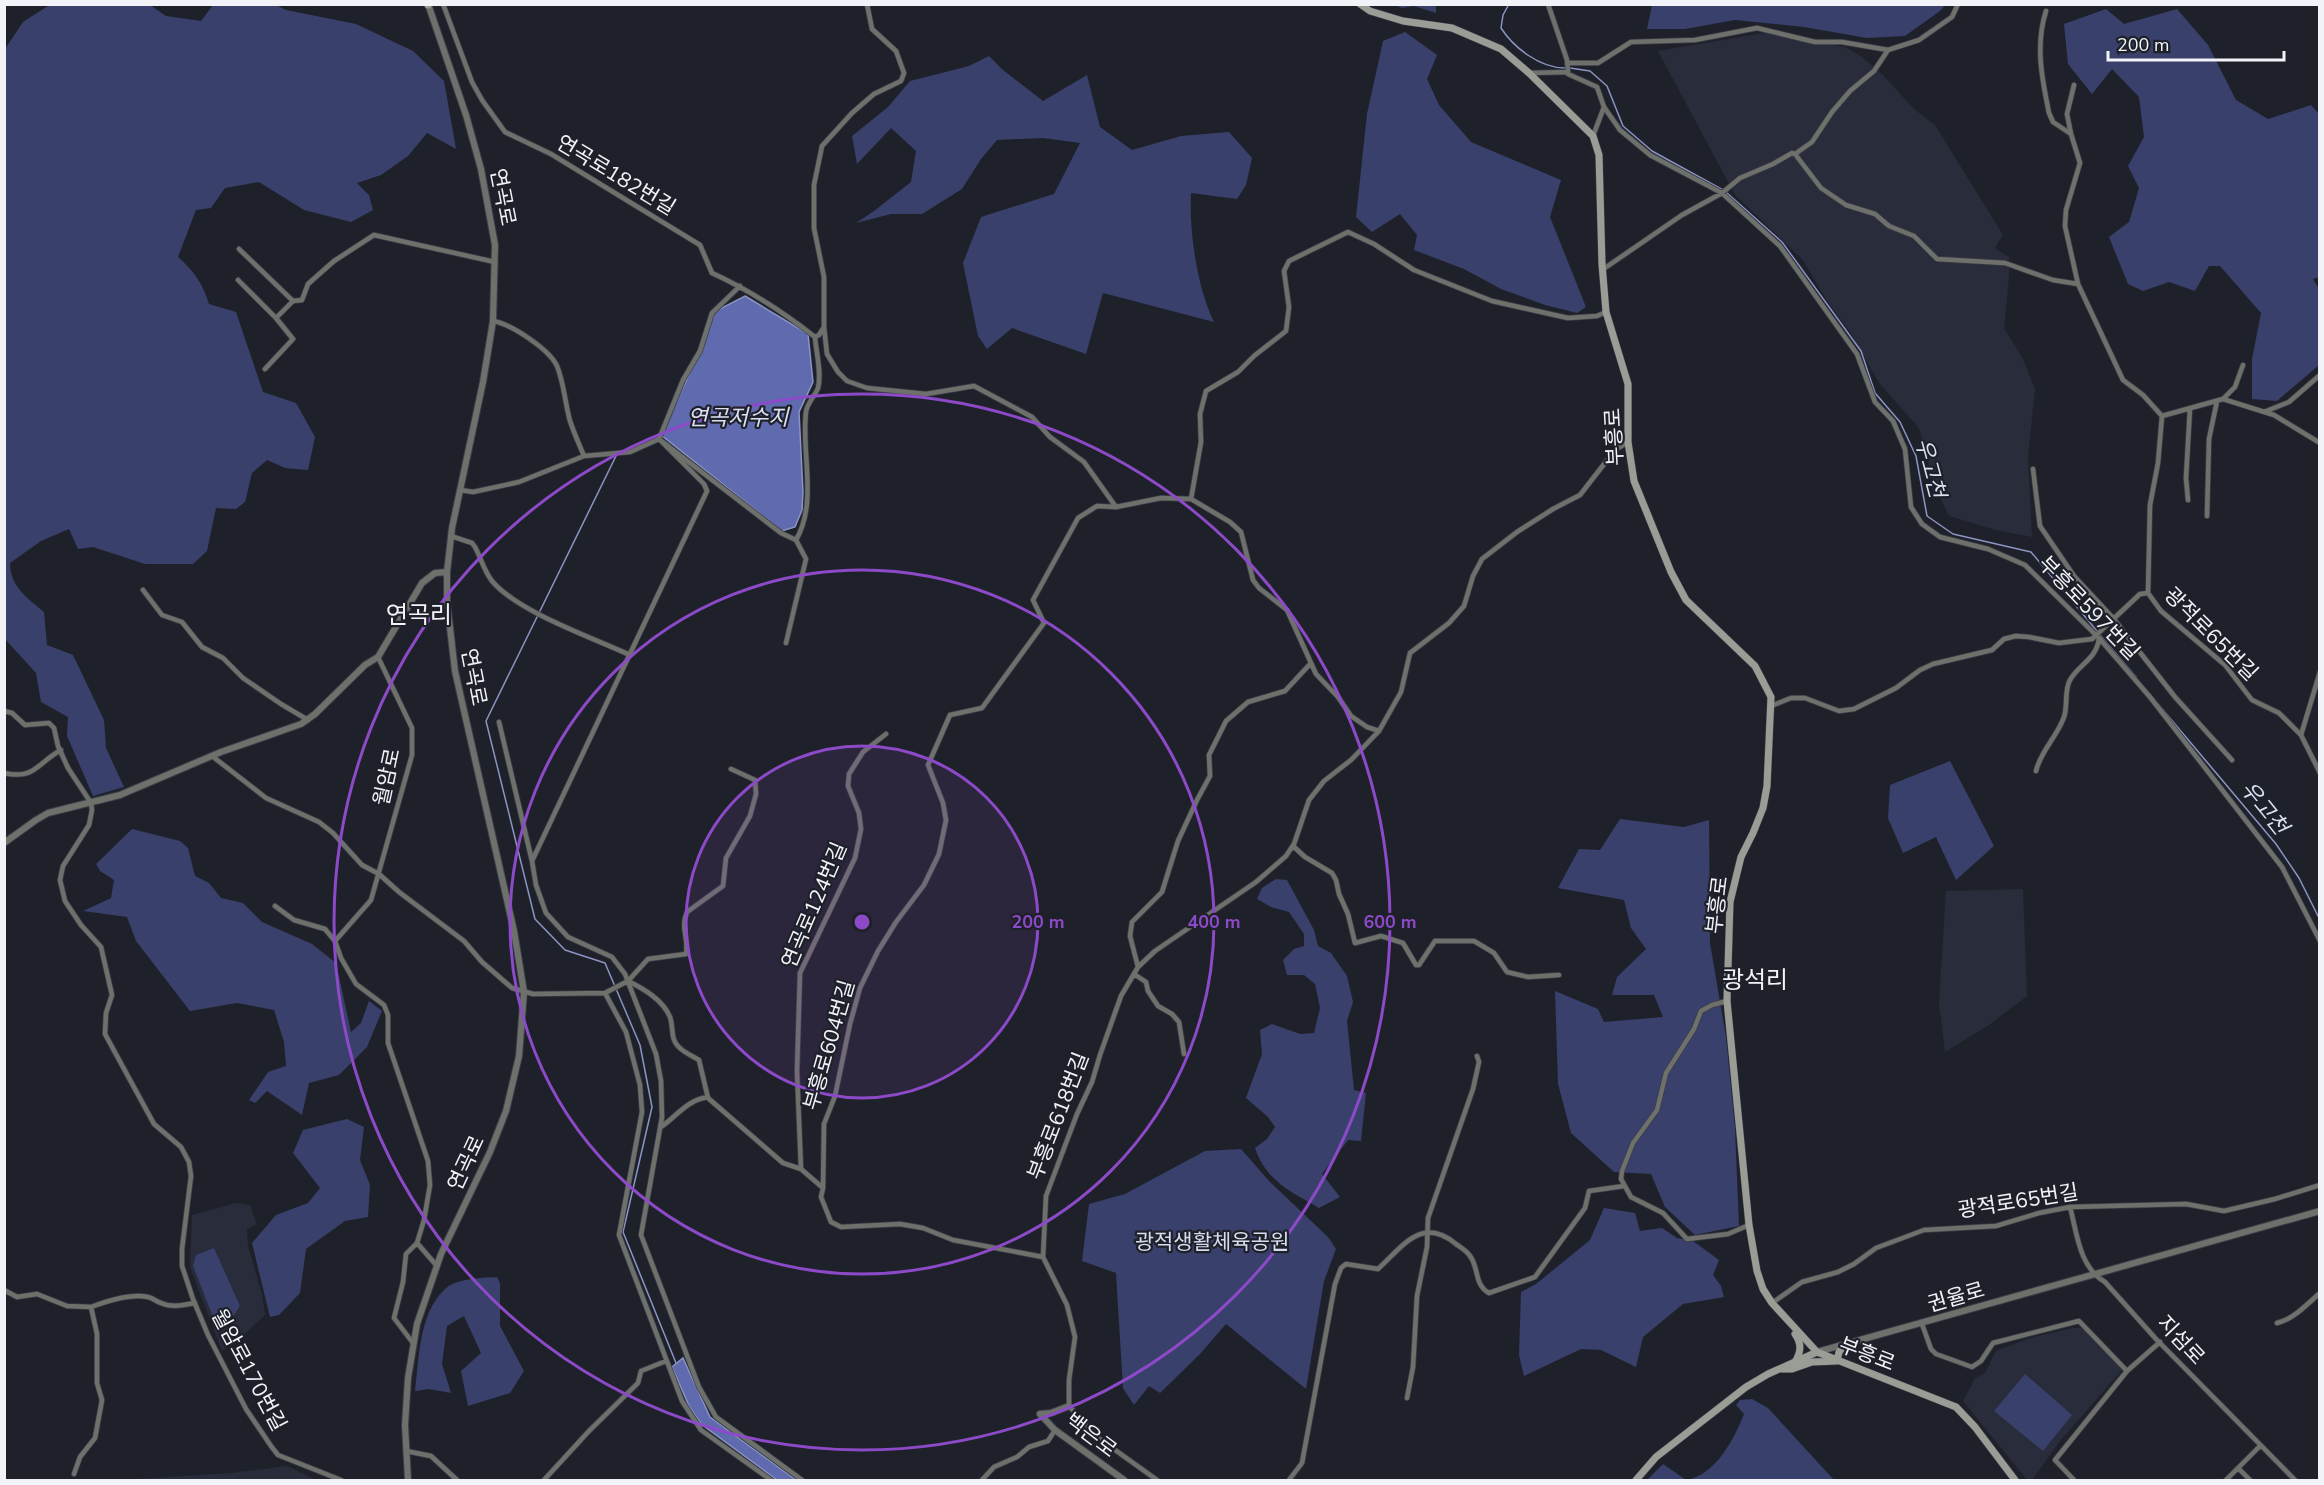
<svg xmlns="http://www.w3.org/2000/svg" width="2324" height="1485" viewBox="0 0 2324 1485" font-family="'Nunito Sans','Noto Sans KR',sans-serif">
<rect width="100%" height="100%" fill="#1f212a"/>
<path fill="#292c3a" d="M1764,33L1845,47L1862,57L1883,75L1914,109L1935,125L2003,235L1995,248L2009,257V276L2004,328L2023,359L2035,389L2028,457L2032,537L1995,530L1949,516L1933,482L1919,428L1879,383L1850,332L1827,301L1803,260L1735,195L1658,51Z
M2023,889L2027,996L1989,1025L1945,1052L1939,1003L1946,891Z
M236,1203L250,1205L257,1224L247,1229L248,1246L262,1294L265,1315L234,1344L222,1351L190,1267L192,1215Z
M2073,1328H2084L2122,1370L2060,1441L2032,1480H2027L1963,1401L1975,1378L1985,1373L1996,1351L2033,1337Z
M287,1466L316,1480H14H122L231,1473Z"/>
<path fill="#39406b" d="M51,4L150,5L166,16L201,21L213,5H276L286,10L356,24L413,51L444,81L456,149L427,133L408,156L381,175L357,183L369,195L373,210L351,222L304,210L259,182L225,188L211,208L196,210L178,257C194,271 203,284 209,304L236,312L263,392L296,403L315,437L308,470L285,468L267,460L252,473L245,502L236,509L216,508L207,551L193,564H145L93,547L78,549L69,529L41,541L10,563C10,586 27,598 44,612L47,645L73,655L104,720L106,748L124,787L93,796L67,736L68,717L41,702L36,673L5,639V49L23,22Z
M1395,5H1436V13L1414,6L1402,8Z
M1652,5V4L1945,5L1940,11L1905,36L1867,38L1804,27L1735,20L1685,29H1647Z
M2106,9L2124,24L2177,9L2208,45L2236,100L2268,119L2311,105L2319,114L2320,277L2313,279L2319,289V365L2277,401L2252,399V359L2261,313L2220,266H2209L2195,291L2169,282L2143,291L2128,284L2109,237L2129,222L2139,188L2128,166L2144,137L2139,97L2112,69L2092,94L2068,64L2064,24Z
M1405,32L1437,55L1427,79L1439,105L1471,142L1561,180L1550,217L1586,307L1577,313L1545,305L1501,289L1464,269L1414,250L1417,235L1400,214L1372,232L1356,217L1367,114L1383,41Z
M989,56L1003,70L1043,101L1087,75L1100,127L1132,150L1181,136L1229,132L1252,158L1246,185L1237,199L1191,193C1189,232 1197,287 1214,322L1103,293L1086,354L1012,328L987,349L978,336L963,263L981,217L1054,194L1080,143L1043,138L997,140L981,159L962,189L922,214H891L856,223L874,211L911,182L916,151L891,128L857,164L852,136L888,107L910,81L969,66Z
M1950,761L1994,846L1956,880L1936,837L1903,853L1888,818L1890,785Z
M1620,819L1684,827L1709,820L1710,943L1726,1037L1735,1128L1739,1226L1695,1235L1665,1207L1651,1174L1614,1172L1571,1133L1558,1084L1555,991L1598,1009L1604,1022L1663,1017L1654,995H1612L1617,977L1646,949L1631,928L1624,900L1558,888L1579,849L1600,850Z
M132,829L180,841L188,848L195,876L209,883L221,898L243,903L262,922L312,944L336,963L351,1032L361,1023L369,1001L382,1011L367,1047L339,1075L309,1083L302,1115L267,1091L255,1103L249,1100L268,1072L286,1066L284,1042L274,1010L237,1003L190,1011L136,941L127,917L83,911L111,898L114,880L100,871L96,864Z
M1276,879L1287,880L1314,930L1318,946L1331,953L1347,976L1353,1002L1347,1021L1354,1090L1366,1093L1361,1141L1348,1140L1322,1174L1340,1197L1319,1208C1290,1191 1267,1182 1255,1148L1267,1139L1275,1127L1268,1117L1246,1098L1262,1054L1260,1030L1272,1024L1300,1034L1314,1033L1320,1008L1315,984L1304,975H1287L1283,960L1294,949L1304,946V934L1289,912L1271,907L1257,899L1262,888Z
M347,1119L364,1127L360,1160L370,1185L368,1217L345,1221L306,1249L300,1293L279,1315L270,1317L252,1243L276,1215L308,1203L320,1188L293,1153L303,1130Z
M1241,1149L1269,1181L1328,1237L1336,1249L1324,1281L1306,1389L1226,1324L1200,1354L1160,1393L1149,1386L1134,1405L1123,1388L1116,1273L1082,1261L1089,1204L1125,1194L1205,1151Z
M1604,1208L1635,1213L1640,1231L1662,1228L1677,1238L1693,1241L1719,1260L1713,1275L1721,1286L1724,1297L1683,1304L1643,1337L1636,1367L1601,1350L1581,1349L1524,1376L1519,1355L1521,1292L1536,1284L1590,1240Z
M214,1248L240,1306L234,1315L215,1322L193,1266L196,1255Z
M497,1277L500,1283V1326L524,1371L510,1393L468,1406L461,1371L481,1353L464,1316L447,1326L442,1364L451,1393L429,1389L415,1391C419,1358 419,1314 444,1290C455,1278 482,1278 497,1277Z
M2025,1374L2072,1415L2043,1451L1994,1411Z
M1752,1399L1768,1408L1834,1480H1647L1663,1464L1686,1480C1716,1475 1734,1439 1744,1414L1736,1405L1740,1400Z"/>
<path fill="#5f6bae" stroke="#8b94c4" stroke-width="1.5" d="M745,296L808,334L813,382L799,412L803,492L802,510L795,527L782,531L661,435L700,351L712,313Z
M683,1358L710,1417L796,1480H777L701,1424L689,1406L672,1367Z"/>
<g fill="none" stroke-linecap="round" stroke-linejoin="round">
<path stroke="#8b94c4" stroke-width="1.5" d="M1509,4L1503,15L1501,28C1514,48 1540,68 1565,68
M1570,68L1590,71L1607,86L1623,126L1652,151L1723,190
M1727,193L1782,242L1861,351L1875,393L1900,422L1916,456L1927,516L1953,534L2031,552L2097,631
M616,456L486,721L535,919L565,950L605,963L640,1045L652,1107L623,1232L676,1363
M2100,635L2136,677
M2158,704L2276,844L2299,878L2320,920"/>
<defs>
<path id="minor" d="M443,4L472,82L482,100L505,132L551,154L700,245L712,273C749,290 782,311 815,337C816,352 822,373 818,388C815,396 807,403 806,412C801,453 818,502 796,540
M2046,11C2035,45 2042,79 2049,113L2053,122L2071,134L2080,163L2066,210L2065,226L2078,284L2123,380L2143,395L2162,416
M1567,63H1598L1631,42L1695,40L1757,28L1815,42H1842L1888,50L1919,40L1952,17L1958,4
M1529,73L1568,72L1567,60L1548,4
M1568,74L1597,87L1604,107L1593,136
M1604,107L1620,130L1650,155L1722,193L1780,246L1857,354L1875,402L1893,421L1905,449L1911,507L1922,524L1940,537L1988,549L2025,565L2099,638L2150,697L2282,867L2320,941
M2071,134L2067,114L2074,85
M1795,154L1821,188L1846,205L1875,214L1889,226L1914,236L1937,259L2005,263L2053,280L2078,284
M239,249L293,301
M1602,270L1682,215L1722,193L1740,178L1773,164L1792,153L1795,154L1812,142L1832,112L1850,91L1874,71L1888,50
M238,280L276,318L293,339L265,369
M740,286L712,313L700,351L683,380L659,439L704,484L707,491L532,861L536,885L546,913L568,937L612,957L625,974L656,1054L661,1081L662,1117L641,1235L699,1387L716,1417L802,1480
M276,318L293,301L302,300L308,284L334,261L374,235L495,262
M493,321C511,324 549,349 557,366C564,383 565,403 570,421C574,433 579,444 584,456
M824,327L827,354L838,372L847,381L867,388L926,394L974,386L1032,417L1050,437L1084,462L1116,507
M815,337L819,335L824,327V277L814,228V185L822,146L852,113L874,94L901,81L904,73L896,51L872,29L867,4
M2223,399L2235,387L2243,365
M2264,412L2289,402L2320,375
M2320,443L2274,415L2223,399L2162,416L2158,463L2150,505L2148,593L2161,611L2225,665L2252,700L2279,713L2301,735L2320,773
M2033,469L2040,526L2074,576L2113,618L2175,697L2232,760
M460,490L473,492L519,482L584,456L630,452L659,439L781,533L796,540L806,559L786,643
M1191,499L1230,522L1241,532L1253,580L1259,588L1287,610L1316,674L1338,697L1351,716L1367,727L1379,731
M2188,500L2186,478L2190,408
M2207,516L2209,439L2217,401
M451,536L472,543L475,547C481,558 484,571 492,581C518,612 591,637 630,655
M143,590L162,615L182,622L202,647L223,658L243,678L281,704L308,720
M1771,706L1791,698H1805L1839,711L1854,709L1896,688L1920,670L1933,664L1992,650L2004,639L2016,636L2029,637L2059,643L2092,639L2140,594L2148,593
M4,711L12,713L25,725L49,723L54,728L58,746L68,768L91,803L92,810L89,825L63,866L60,880L65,901L81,925L101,947L112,995L106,1013L105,1034L154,1124L181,1147L189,1162L191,1176L182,1249V1266L193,1299L208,1335L246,1409L271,1446L278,1455L341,1480
M499,722L532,861
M2301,735L2320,672
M212,756L266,798L319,822L333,833L362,865L379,874L399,892L464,941L482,962L512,988L533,994L605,993L628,981L648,959L686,954C689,937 680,929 687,912L723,886L726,858L750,816L756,794L755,780L731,769
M2036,771C2041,750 2057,737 2064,717C2068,706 2064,690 2070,680C2079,664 2097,659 2099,638
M4,773C35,780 37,763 61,750
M1293,846L1305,857L1332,873L1336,880L1339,894L1348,914L1355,943L1381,936L1403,943L1416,965H1419L1435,941H1474L1494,953L1507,972L1528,977L1559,975
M275,906L294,920L325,929L335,941L341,958L356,984L384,1005L388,1015V1043L428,1161L430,1185L424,1220L417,1243L406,1254L403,1282L394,1318L413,1343
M335,941L371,900L412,755V728L378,657
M1138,967L1130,936L1132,922L1162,892L1178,841L1197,800L1210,776L1209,755L1226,721L1248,702L1285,691L1311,663
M1134,974L1146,982L1148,991L1158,1006L1172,1014L1179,1022L1184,1054
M628,981C644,989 663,1000 670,1017C672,1023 672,1030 673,1036C675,1049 689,1054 699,1060L708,1098L783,1163L801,1169L823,1188
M605,993L626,1032L640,1085L642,1112L619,1235L682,1401L701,1430L771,1480
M1727,1001L1712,1005L1701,1011L1694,1029L1666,1073L1657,1110L1633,1143L1622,1171L1621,1179L1631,1197L1663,1213L1687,1239L1728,1234L1749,1225
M661,1127C677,1116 687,1100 708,1097
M801,1169L797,1071L800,973L855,858L861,829L859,813L848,786L849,774L863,752L886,734
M2070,1207C2077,1233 2079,1267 2105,1282L2156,1339L2295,1480
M417,1243L437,1266
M1043,1257L953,1240L923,1228L900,1224L841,1227L831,1222L821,1197L823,1188L824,1124L835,1096L850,1024L860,988L878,951L896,922L924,885L939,854L946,820L943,803L928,765L950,715L982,708L1044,623L1033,600L1078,518L1097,506L1116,507L1161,498L1191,499L1201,442L1200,414L1206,391L1238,372L1254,356L1286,331L1289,307L1284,271L1289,261L1348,232L1374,244L1414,270L1492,301L1568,318L1597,316L1606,312
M4,1290L17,1297L37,1294L67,1306L91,1307
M1772,1303L1802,1282L1838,1272L1854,1264L1876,1248L1924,1230L1996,1226L2039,1213L2070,1207L2186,1204L2224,1211L2275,1199L2320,1185
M2277,1323C2294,1319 2307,1304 2320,1293
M1922,1324L1931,1349L1936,1354L1972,1367L1981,1361L1993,1343L2079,1321L2127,1371
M1407,1398L1413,1367L1417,1296L1427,1247L1428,1218L1473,1089L1479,1062L1477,1056
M406,1451L431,1456L457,1480
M2238,1468L2250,1480
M74,1474L80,1457L95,1438L102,1400L97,1383V1334L91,1307C107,1301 131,1293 148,1297C153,1298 157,1302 161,1303C172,1308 184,1305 195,1303
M544,1480L589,1431L638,1383L641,1371L666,1361
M982,1480L994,1467L1017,1457L1029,1447L1048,1441L1055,1430
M1157,1480L1097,1437L1069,1406V1380L1075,1337L1067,1305L1043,1257L1046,1196L1077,1114L1092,1082L1100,1055L1121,996L1138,967L1155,951L1256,882L1286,856L1294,844L1309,800L1324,781L1351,760L1379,731L1401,692L1410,653L1449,623L1464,606L1473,576L1482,559L1517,532L1553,509L1580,495L1615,450L1628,442
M1289,1480L1302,1463L1335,1284L1341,1268L1346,1264L1378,1269C1404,1245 1422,1216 1456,1244C1460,1247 1467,1251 1470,1256C1479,1267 1474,1285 1489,1293L1535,1277L1585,1208L1589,1191L1624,1186
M2074,1480L2055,1460L2127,1371L2160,1342
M2226,1480L2260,1446"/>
<path id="tertiary" d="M4,843L36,820L48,813L120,795L221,752L301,724L315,714L365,665L378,657L422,583L435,573L447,572
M1817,1352L2320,1211
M1040,1414L1055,1430L1124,1480
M1040,1414L1051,1413L1069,1406
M408,1480L405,1425L408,1378L417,1324L441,1254L490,1152L506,1111L519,1056L524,992L514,931L455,671L447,602V572L452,528L483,382L493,321L495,245L481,169L466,115L428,4"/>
<path id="secondary" d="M1360,4L1370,11L1403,21L1452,28L1501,49L1529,73L1593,136L1599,155L1602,264L1606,312L1628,384V442L1634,481L1671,572L1686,600L1755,666L1771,697L1767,786L1763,808L1753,833L1741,857L1730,902L1727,1001L1749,1225L1757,1271L1763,1289L1772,1303L1817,1352L1956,1407L1975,1427L2015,1480
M428,5V4
M1795,1362C1801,1352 1802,1344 1795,1334
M1782,1369H1792L1812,1362L1837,1361L1839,1352L1845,1345
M1636,1480L1656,1457L1746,1387L1768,1374L1817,1352"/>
</defs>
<use href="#minor" stroke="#3c3e47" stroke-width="6"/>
<use href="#tertiary" stroke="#3c3e47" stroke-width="8"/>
<use href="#secondary" stroke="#3c3e47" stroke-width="8"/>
<use href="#minor" stroke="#6e706c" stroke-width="4.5"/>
<use href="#tertiary" stroke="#6e706c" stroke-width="6"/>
<use href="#secondary" stroke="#999d96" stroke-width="7"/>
</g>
<circle cx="862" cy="922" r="176" fill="#8d4ac8" fill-opacity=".12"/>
<g fill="none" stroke="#8d4ac8" stroke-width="3">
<circle cx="862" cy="922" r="176"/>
<circle cx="862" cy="922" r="352"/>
<circle cx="862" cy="922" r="528"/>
</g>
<g text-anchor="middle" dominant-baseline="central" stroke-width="4.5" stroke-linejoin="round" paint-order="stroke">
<g font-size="21" fill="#f1f3f9" stroke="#1f212a">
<text transform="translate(616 175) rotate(31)">연곡로182번길</text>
<text transform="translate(503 197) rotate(79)">연곡로</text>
<text transform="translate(1614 437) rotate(-93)">부흥로</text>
<text transform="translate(2089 608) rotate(46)">부흥로597번길</text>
<text transform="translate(2211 634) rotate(45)">광적로65번길</text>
<text transform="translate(474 677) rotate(79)">연곡로</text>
<text transform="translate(387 777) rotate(-78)">월암로</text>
<text transform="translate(814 905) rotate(-67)">연곡로124번길</text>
<text transform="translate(1717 905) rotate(-83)">부흥로</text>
<text transform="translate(829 1045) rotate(-74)">부흥로604번길</text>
<text transform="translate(1058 1116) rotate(-69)">부흥로618번길</text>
<text transform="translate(466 1163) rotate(-65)">연곡로</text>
<text transform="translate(2018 1201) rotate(-9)">광적로65번길</text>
<text transform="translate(1956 1297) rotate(-16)">권율로</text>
<text transform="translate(2181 1340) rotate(47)">지섬로</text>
<text transform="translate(1867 1354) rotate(21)">부흥로</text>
<text transform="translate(249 1370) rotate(62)">월암로170번길</text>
<text transform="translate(1091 1435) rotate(37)">백은로</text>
</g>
<g font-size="21" fill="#d6dbee" stroke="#1f212a">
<text x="1212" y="1242">광적생활체육공원</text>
</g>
<g font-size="22" font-style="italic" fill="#dadff2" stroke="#1f212a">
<text x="738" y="418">연곡저수지</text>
<text transform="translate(1930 468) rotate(75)">우고천</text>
<text transform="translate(2264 808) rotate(51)">우고천</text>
</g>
<g font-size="24" fill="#f1f3f9" stroke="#1f212a">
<text x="419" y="615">연곡리</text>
<text x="1755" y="980">광석리</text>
</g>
</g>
<circle cx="862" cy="922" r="9" fill="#8d4ac8" stroke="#1f212a" stroke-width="3"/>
<g font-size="18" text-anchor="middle" font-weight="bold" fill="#8d4ac8" stroke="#1f212a" stroke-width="4.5" stroke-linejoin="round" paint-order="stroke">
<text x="1038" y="928">200 m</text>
<text x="1214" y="928">400 m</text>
<text x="1390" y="928">600 m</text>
</g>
<rect width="2324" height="1485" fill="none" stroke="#f1f3f9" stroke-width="12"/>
<path d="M2108 51v9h176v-9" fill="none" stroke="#f1f3f9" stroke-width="3"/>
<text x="2117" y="51" font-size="18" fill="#f1f3f9" stroke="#1f212a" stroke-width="4.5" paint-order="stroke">200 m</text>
</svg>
